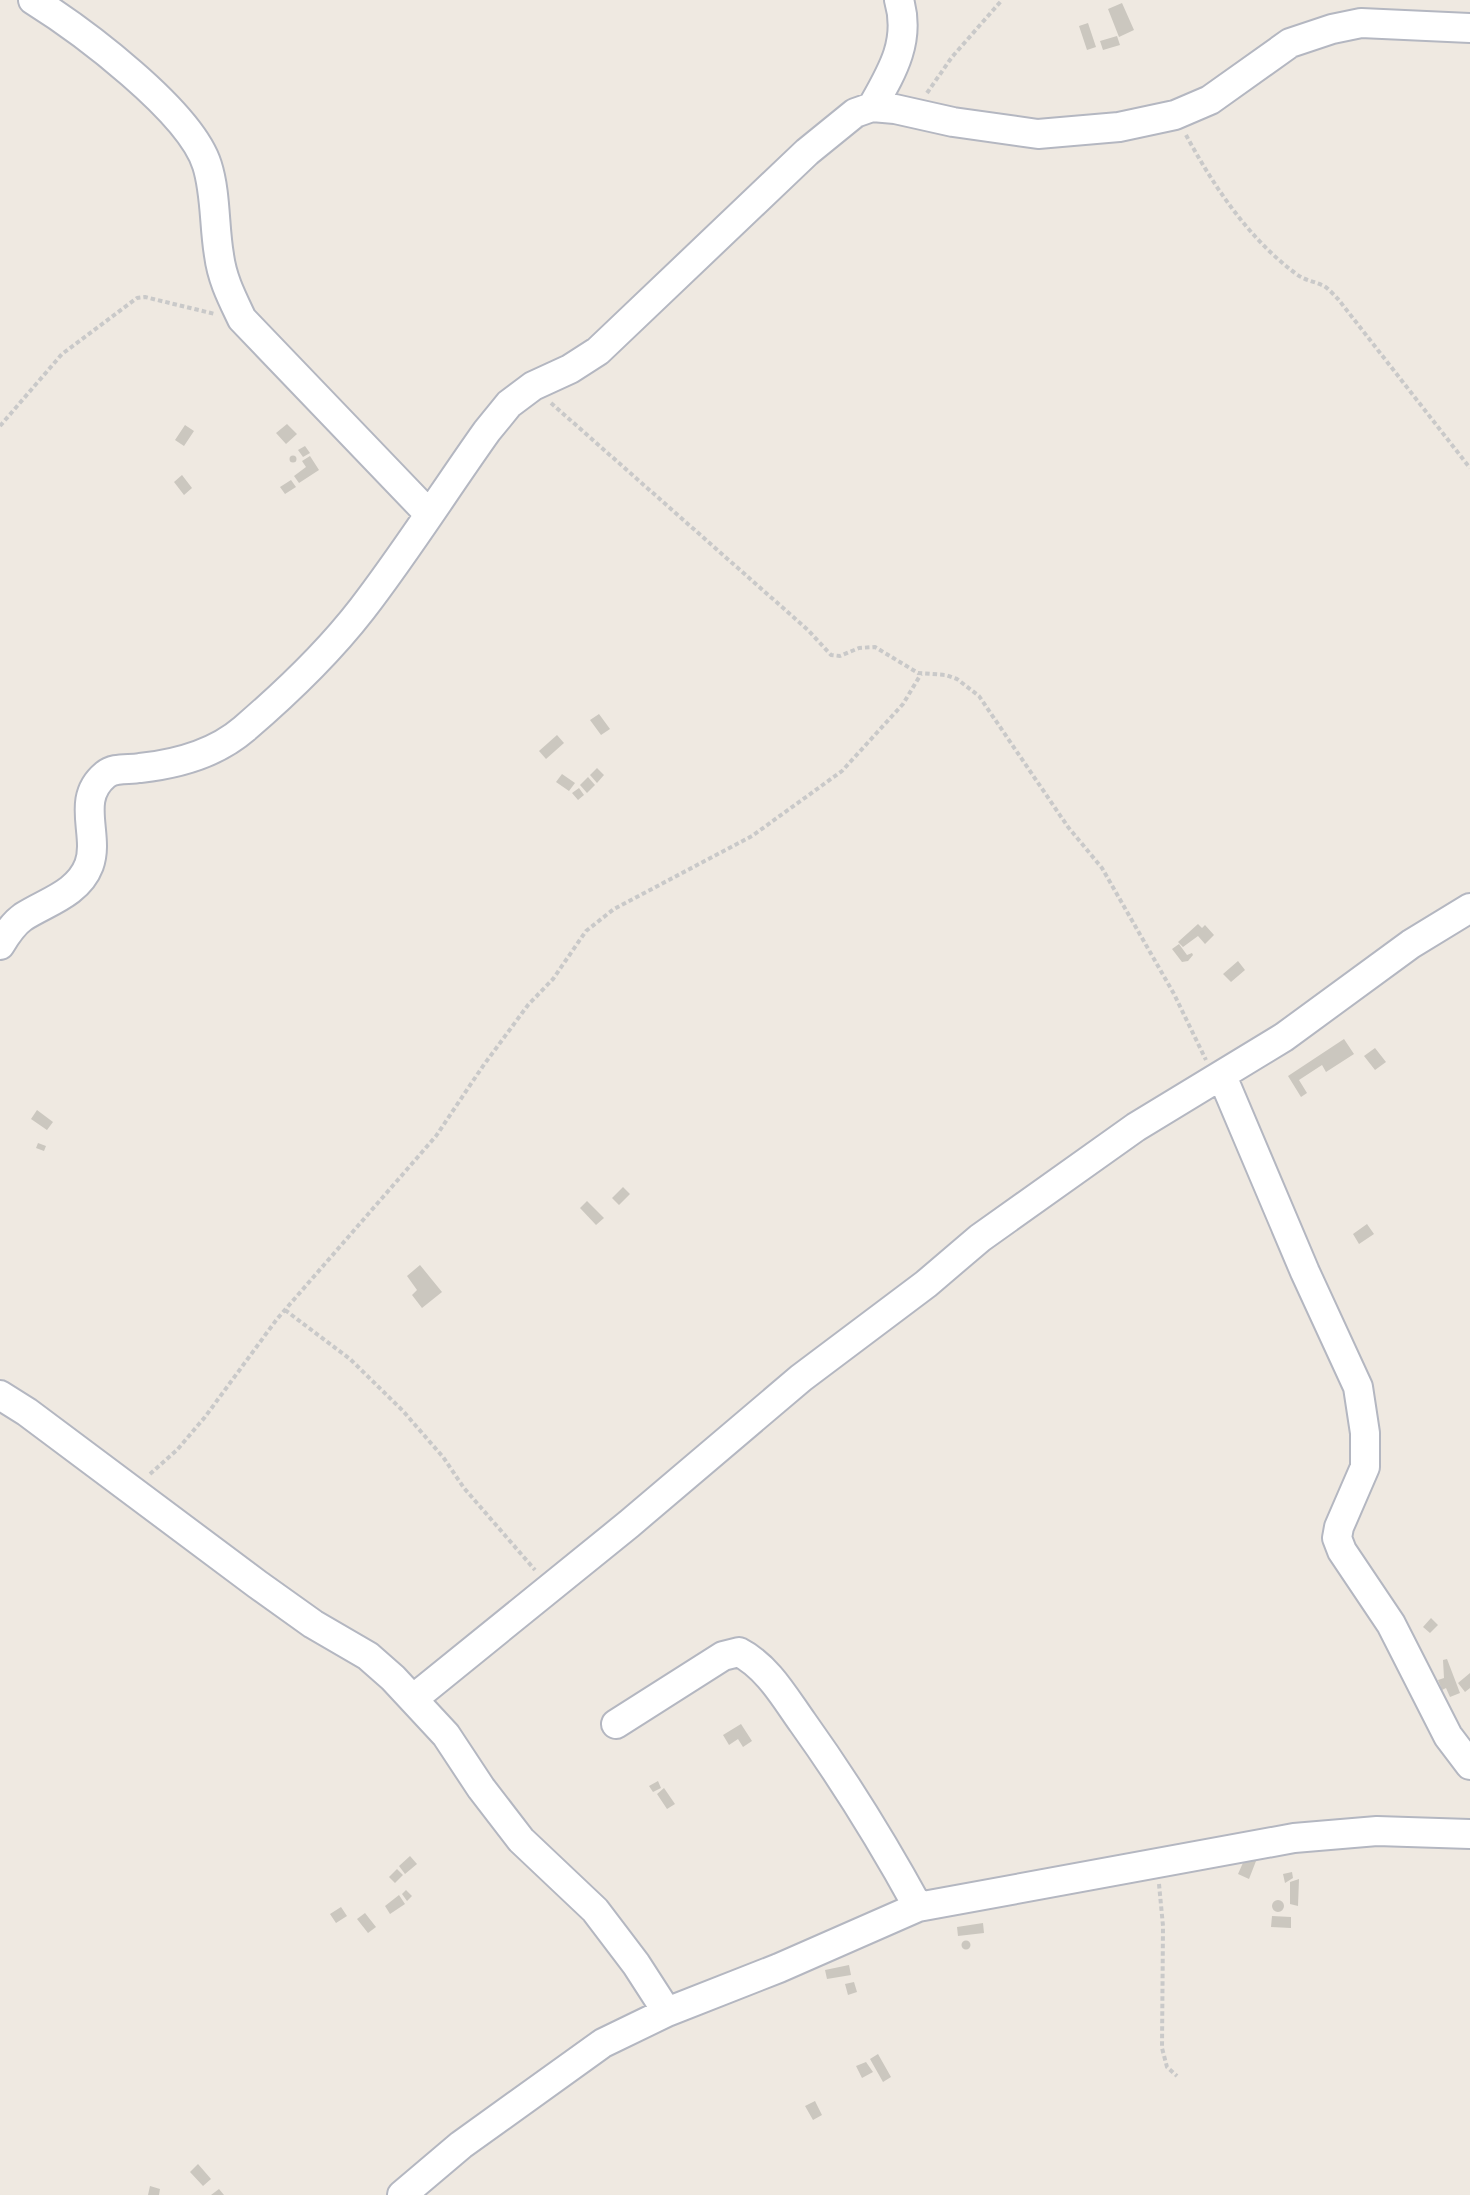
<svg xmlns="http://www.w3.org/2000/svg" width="1470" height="2195" viewBox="0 0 1470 2195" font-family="Arial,sans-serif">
<rect width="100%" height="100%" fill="#efe9e1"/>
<path fill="#cbc7bf" d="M1122,3L1134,30L1119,37L1108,9Z
M1088,23L1096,47L1087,50L1079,26Z
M1117,36L1120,45L1103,50L1100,41Z
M287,424L297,434L286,444L276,433Z
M185,425L194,431L184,446L175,440Z
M305,446L310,453L303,457L298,450Z
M289.5 459a3.5 3.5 0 1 1 7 0a3.5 3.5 0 1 1-7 0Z
M310,456L319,470L299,483L294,476L306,467L302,461Z
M182,475L192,488L184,495L174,482Z
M291,480L296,487L285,494L280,487Z
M599,714L610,729L601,735L590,720Z
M557,735L564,743L546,759L539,751Z
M597,768L604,775L597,783L590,775Z
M562,774L575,783L569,791L556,782Z
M588,777L595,785L587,793L580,785Z
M579,788L584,795L578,800L572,793Z
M1198,924L1202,928L1205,925L1214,935L1205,944L1198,936L1183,947L1178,942Z
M1179,944L1187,955L1192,953L1193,955L1188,961L1182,962L1172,949Z
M1238,961L1245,970L1231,982L1223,974Z
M1344,1039L1354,1054L1326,1072L1322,1065L1299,1080L1307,1093L1301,1097L1288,1076Z
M1375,1048L1386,1062L1375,1070L1364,1056Z
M37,1110L53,1122L47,1130L31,1119Z
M38,1143L46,1146L44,1151L36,1148Z
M623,1187L630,1194L619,1205L612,1198Z
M587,1201L604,1218L596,1225L580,1208Z
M1367,1224L1374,1234L1359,1244L1353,1234Z
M420,1265L442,1292L422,1308L412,1295L417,1290L407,1276Z
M1431,1618L1438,1625L1430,1633L1423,1627Z
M1447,1659L1460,1693L1450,1697L1446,1688L1442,1690L1438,1680L1444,1678L1443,1660Z
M1470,1673V1688L1465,1692L1458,1683Z
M741,1724L752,1741L743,1747L738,1739L729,1745L723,1735Z
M658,1781L661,1788L653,1792L649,1786Z
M664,1788L675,1804L667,1809L657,1794Z
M410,1856L417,1864L405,1874L399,1866Z
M1246,1856L1256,1861L1249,1879L1238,1874Z
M397,1869L403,1875L395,1883L389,1877Z
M1292,1872L1293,1878L1285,1883L1283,1874Z
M1299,1879L1298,1906L1290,1904V1882Z
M406,1890L412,1896L407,1901L402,1894Z
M399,1895L405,1904L390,1914L385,1906Z
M1272 1906a6 6 0 1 1 12 0a6 6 0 1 1-12 0Z
M341,1907L347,1916L336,1923L330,1914Z
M365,1913L376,1927L368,1933L357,1919Z
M1272,1916L1291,1917V1928L1271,1927Z
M983,1923L984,1933L958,1936L957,1927Z
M961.5 1945a4.5 4.5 0 1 1 9 0a4.5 4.5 0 1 1-9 0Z
M849,1965L851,1975L827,1979L825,1970Z
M854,1982L857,1992L848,1995L845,1984Z
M878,2054L891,2077L883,2082L870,2059Z
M866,2062L873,2072L862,2078L856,2066Z
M815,2101L822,2115L813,2120L805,2106Z
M198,2164L211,2179L203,2186L190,2172Z
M150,2186L160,2189L159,2195H148Z
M219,2189L224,2195H211Z"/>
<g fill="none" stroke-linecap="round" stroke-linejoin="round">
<defs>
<path id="minor" d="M33,0C81,30 190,111 207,165C216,193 214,226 219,255C222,279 232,298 242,319L429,514
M872,107C892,72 911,41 899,0
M0,945C6,935 13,924 23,917C46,902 78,894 89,865C100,835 75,800 105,775C114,767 128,770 140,768C177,764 215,754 244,729C286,693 328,653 362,609C406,552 445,490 487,431L509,404L533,386L570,369L598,351L807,152L855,113L872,107L895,109L953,122L1038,134L1119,127L1175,115L1210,100L1290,43L1332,29L1361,23L1470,28
M1222,1076L1305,1272L1358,1387L1365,1433V1467L1339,1527L1337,1538L1342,1551L1391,1624L1448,1736L1470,1765
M0,1395L27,1412L257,1584L313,1624L368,1656L393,1678L446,1735L481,1788L521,1840L595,1910L636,1964L667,2012
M413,1699L629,1524L801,1378L926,1284L980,1238L1136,1127L1284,1037L1411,944L1470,908
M616,1724L723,1656L739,1652C768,1667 785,1698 803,1723C846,1783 883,1843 918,1907
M402,2195L461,2145L603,2043L667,2012L779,1968L918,1907L1294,1838L1377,1831L1470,1834"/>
</defs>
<use href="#minor" stroke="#b4b7c1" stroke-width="32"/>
<path stroke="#c9c9c9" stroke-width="4" stroke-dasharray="4.5 3" stroke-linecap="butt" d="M927,93L952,57L1002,0
M1186,135C1213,185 1248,238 1295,273C1305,281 1314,281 1324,286C1329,289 1334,295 1338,299L1470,468
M551,403L808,630L831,655L840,656L859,648L875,647L918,673L946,675L957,679L979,696L1068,827L1102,868L1174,994L1206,1060
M0,426L62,354L137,298L145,297L215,314
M285,1310L350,1359L403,1411L443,1457L464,1488L535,1570
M150,1474L177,1450L205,1417L277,1319L436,1136L483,1066L528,1005L553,979L586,931L614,909L752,836L842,771L903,704L921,674
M1159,1884L1163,1926L1162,2048L1167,2067L1177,2076"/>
<use href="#minor" stroke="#fff" stroke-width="28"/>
</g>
</svg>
